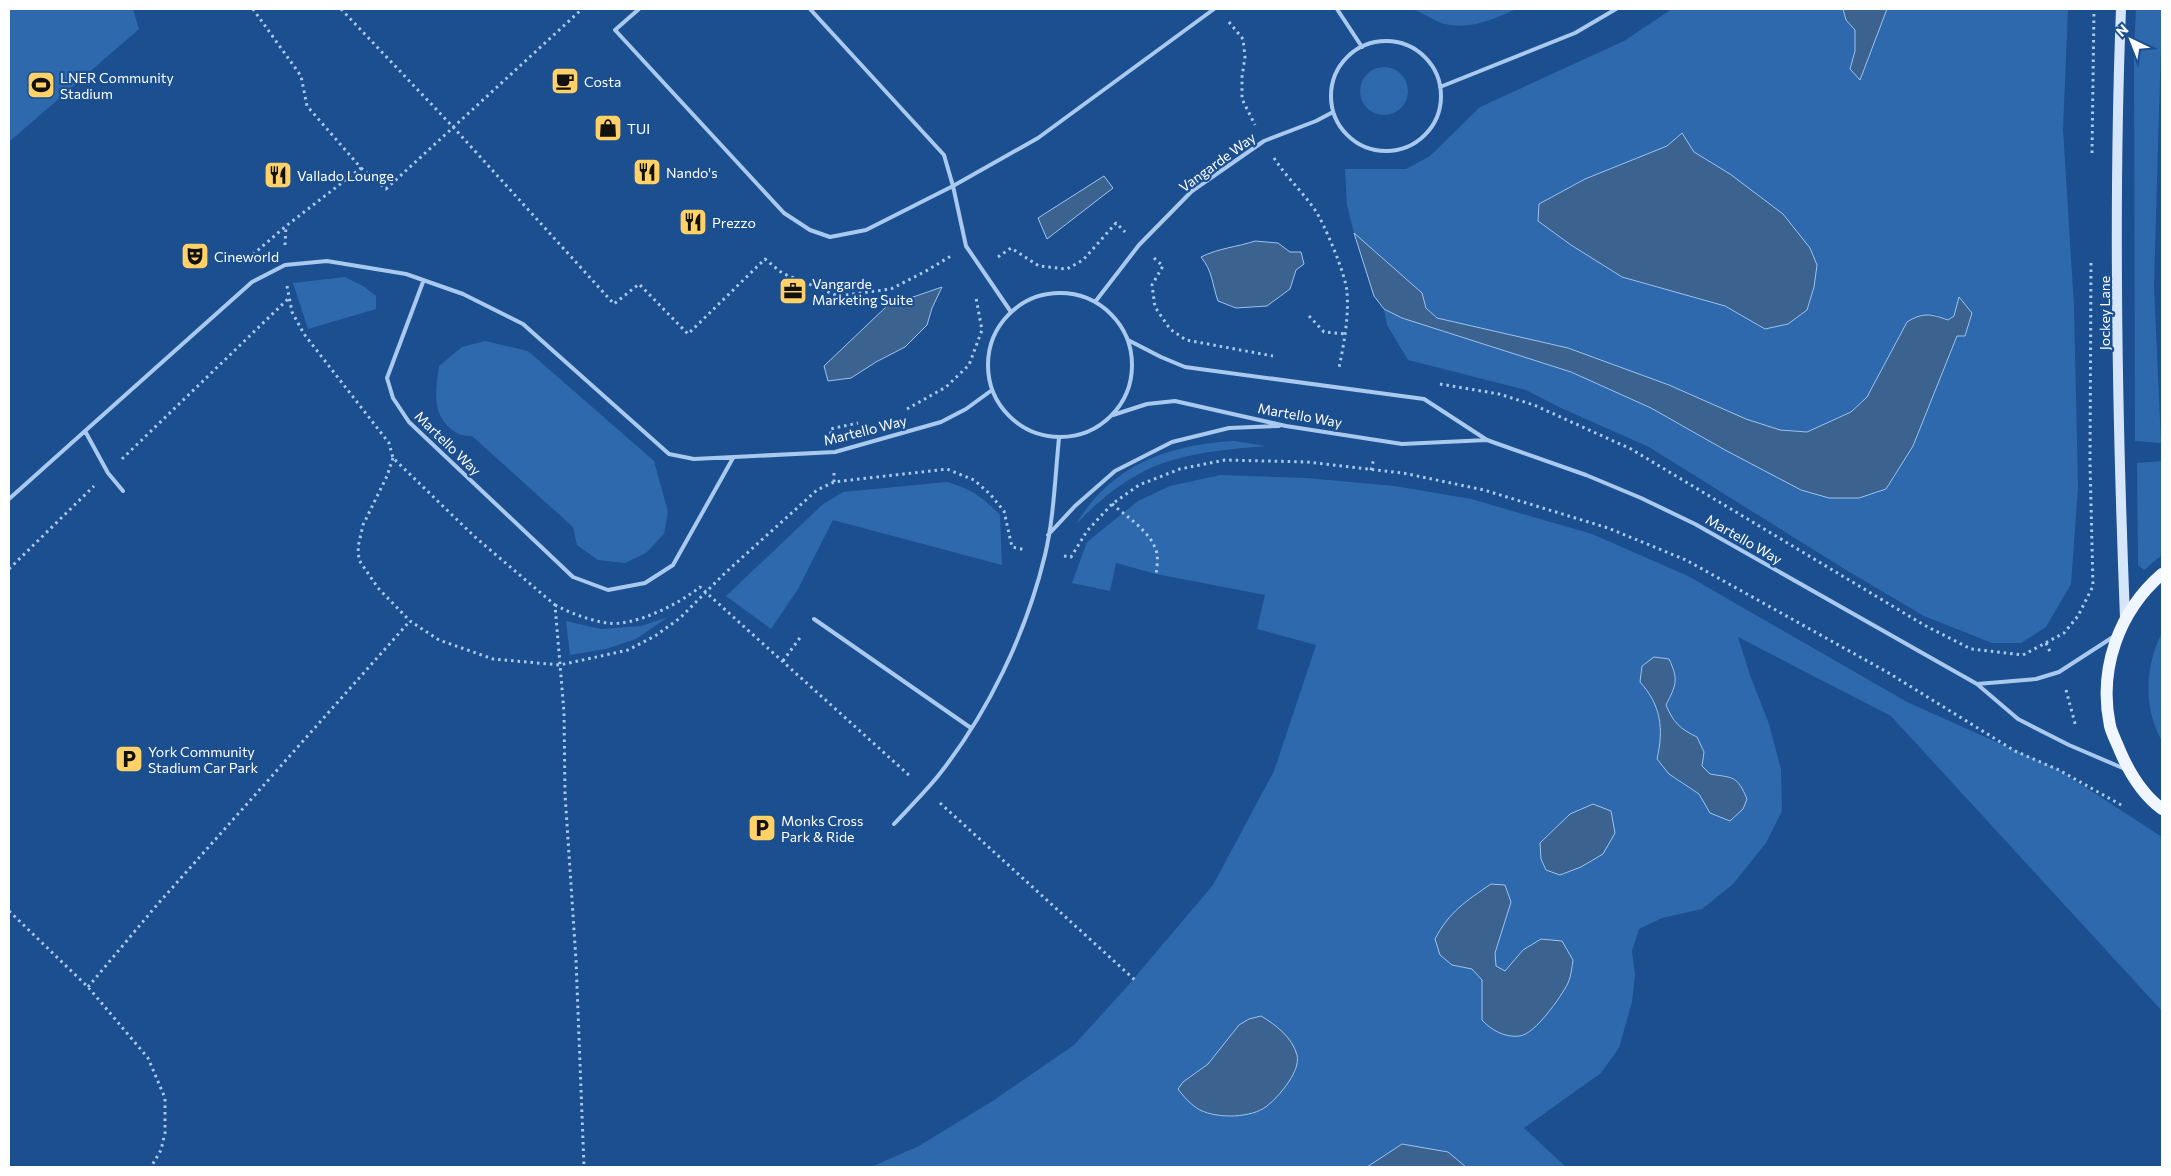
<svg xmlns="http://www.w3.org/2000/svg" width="2171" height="1176" viewBox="0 0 2171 1176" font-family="Commissioner,sans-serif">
<rect width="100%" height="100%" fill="#1b4f8f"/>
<path fill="#2e69ad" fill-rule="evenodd" d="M9,9H133L139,29L9,142Z
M1414,9H1516C1493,20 1464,32 1439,22C1430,18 1422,13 1414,9Z
M1672,9H1843L1846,20L1855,30V51L1850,69L1860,79L1887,9H2068L2063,129L2074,306L2078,488L2071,584L2046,627L2021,643H1992L1924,616L1846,570L1649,447L1561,408L1526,390L1408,360L1387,325L1384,309L1402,318L1571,372L1651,408L1725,450L1913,446L1957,336H1965L1959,298L1954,316L1948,320L1934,314L1907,322L1867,397L1851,412L1807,432L1780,430L1745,419L1669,385L1568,348L1437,318L1426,308L1422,293L1354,233L1347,205L1345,169H1406L1430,156L1480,107L1624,41ZM1682,133L1694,152L1730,174L1817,265L1814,287L1807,310L1765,329L1725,306L1622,277L1571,245L1538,221L1539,204L1585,179L1667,146Z
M2136,9H2162L2154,286L2161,443L2135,441L2134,47Z
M1360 91a24 24 0 1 1 48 0a24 24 0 1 1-48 0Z
M345,277L363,286L376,296V309L308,329L293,283Z
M485,341L528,351L654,461L668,512L664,534L646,553L625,563L598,560L577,545L573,527L472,436C462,436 459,435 451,429C431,413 436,389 439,366L462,347Z
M1234,441L1266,446C1221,450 1172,453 1132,478C1111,490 1093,507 1076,524C1112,465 1167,445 1234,441Z
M2162,461V555L2144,570L2138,565L2137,463Z
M1220,475L1306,478L1395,486L1471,499L1592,534L1688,576L1907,702L2059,770L2162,837V1011L1891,716L1738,637L1750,675L1769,724L1781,769L1782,811L1766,843L1733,884L1702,909L1662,918L1639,929L1632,951L1635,975L1632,1002L1619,1048L1601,1073L1524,1128L1566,1167H871L919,1146L994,1100L1074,1045L1125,989L1213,885L1274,771L1316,645L1257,629L1265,595L1156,574L1116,563L1110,591L1072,583L1087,542L1138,501L1170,486Z
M947,482C972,489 982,497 1000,515L1002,565L833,520L798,589L771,629L726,596L822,505L843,492Z
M668,617L636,639L606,649L570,655L566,621L601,629L641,626Z
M2162,633V741C2143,709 2145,665 2162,633Z"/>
<path fill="#3c6290" stroke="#9cc4f0" d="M1843,9H1887L1860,80L1850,69L1855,51V30L1846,20Z
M1682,133L1694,152L1730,174L1783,214L1810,248L1817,265L1814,287L1807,310L1788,324L1765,329L1725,306L1622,277L1571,245L1538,221L1539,204L1585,179L1667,146Z
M1104,176L1113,188L1047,239L1038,218Z
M1354,233L1422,293L1426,308L1437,318L1568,348L1669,385L1746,419L1780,430L1807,432L1851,412L1867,397L1907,322C1923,312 1931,314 1948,320L1954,316L1959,297L1972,313L1965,336H1957L1913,446L1886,489L1859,498H1829L1801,490L1725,450L1651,408L1571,372L1402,318L1384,309L1374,296Z
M1255,241L1278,243L1290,252H1301L1304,264L1296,270L1290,289L1267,306L1236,308L1218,301C1212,284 1213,272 1201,257C1219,248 1237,247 1255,241Z
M942,287L932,308L927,325L905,347L876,362L851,378L828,381L824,366L887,306Z
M1654,657L1669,659C1679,680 1676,685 1666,705C1673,722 1680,729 1697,737L1704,752L1702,766L1710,774C1733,778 1737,775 1747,799L1743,809L1730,821L1710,813L1699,794L1669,774L1657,759C1664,729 1661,705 1640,682L1642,666Z
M1593,804L1611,811L1615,833L1603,854L1581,867L1560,875L1546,870L1541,859L1540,843L1570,814Z
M1491,884L1505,885L1511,902L1495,953L1496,966L1505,971L1523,950L1541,939L1562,941L1573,960C1572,967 1571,977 1568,983C1561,997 1535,1034 1520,1036C1505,1038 1491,1030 1482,1020V980L1472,969L1452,965L1440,955L1435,939C1449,912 1466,901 1491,884Z
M1261,1016C1276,1025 1292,1037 1297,1055C1299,1064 1294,1073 1290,1080C1284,1089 1276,1099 1267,1106C1252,1118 1218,1119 1200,1110C1191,1105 1184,1097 1178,1089L1183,1082L1208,1064L1239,1025L1249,1019Z
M1402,1144L1448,1152L1466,1167H1367Z"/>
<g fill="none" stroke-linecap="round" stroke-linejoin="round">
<path stroke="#a9c9ee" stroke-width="3" stroke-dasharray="2.5 4" stroke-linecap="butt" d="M341,9L454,128L614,304L639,284L688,334L765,259L782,273L838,296L891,289L926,271L951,256
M1229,22L1243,39L1245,57L1242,77V99L1255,125
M2092,153L2094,9
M1274,158C1286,177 1302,191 1315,210C1324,223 1346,275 1347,292C1349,317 1344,343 1339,368
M361,168L386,189L582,9
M285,245L286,226
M998,257L1011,248L1039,266L1067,269L1083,260L1116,223L1125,232
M1154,258L1163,266L1152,285L1155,307L1170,329L1186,340L1273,356
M243,263L286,226L361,168L307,106L301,76L253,9
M287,286L292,312L304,334L389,443L393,458L475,537L555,605L564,712L565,794L576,960L584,1167
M1309,316L1324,332L1346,334
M1440,384L1499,394L1534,405L1631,449L1924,625L1971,649L2023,655L2064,633L2078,616L2093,586L2090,463L2091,262
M907,409L946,387L969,365L982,330L976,298
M831,434L830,429L858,423
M393,458L387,476L363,525L358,547L359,560L378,588L410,621L439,640L493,659L560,665L628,650L655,636L680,618L725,573L817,490L834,482L947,469L974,480L990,494L1004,511L1012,547L1026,550
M122,459L289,298
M1371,470L1374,458
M834,482V472
M1112,504C1127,517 1153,533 1157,554C1158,560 1157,568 1156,574
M1064,556L1071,557L1087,531L1112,504L1139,485L1180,469L1225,460L1307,462L1403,473L1484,490L1608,528L1686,560L1887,672L2015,751L2059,770L2123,806
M9,569L94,486
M555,605C571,613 588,620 607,623C634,627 679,604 700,587L911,777
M2046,643L2051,654
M783,661L802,635
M2066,690L2076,727
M940,803L1136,981
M9,911L88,987L148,1058L165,1098V1133L161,1150L151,1167
M88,987L156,906L410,621"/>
<path stroke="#a9c9ee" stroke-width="4" d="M639,9L615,30L784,213L810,230L830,237L866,230L953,186L944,155L810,9
M1337,9L1362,47
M1331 96a55 55 0 1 1 110 0a55 55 0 1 1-110 0Z
M1440,87L1575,33L1616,9
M423,282L387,378L393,398L409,422L573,577L608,590L645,583L673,565L733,458
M988 365a72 72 0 1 1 144 0a72 72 0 1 1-144 0Z
M1095,302L1139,245L1192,191L1264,141L1316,121L1333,112
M1011,312L966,246L953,186L1038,138L1214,9
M1128,340L1161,357L1185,367L1424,399L1487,440L1586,475L1641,498L1695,524L1977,684L2018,719L2069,745L2125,769
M1113,415L1147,404L1175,401L1286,426L1402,444L1487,440
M123,491L108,473L85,431L252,282L285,265L327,261L406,274L463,294L523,324L669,454L694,459L835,452L941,422L966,409L992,390
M9,499L85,431
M1048,535L1075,506L1115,471L1172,442L1229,428L1279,426
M814,619L971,728
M1977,684L2036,679L2059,672L2113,637
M894,824C909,808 924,793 938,776C988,713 1026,634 1045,555C1054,517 1055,477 1059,438"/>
<path stroke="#d6e6fa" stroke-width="10" d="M2121,9C2113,211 2117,415 2125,618"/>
<path stroke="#f0f6ff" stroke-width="12" d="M2162,574C2119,611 2098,669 2110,726C2112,734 2117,743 2120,751C2129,772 2143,795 2162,809"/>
</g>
<defs>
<symbol id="cafe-square" viewBox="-11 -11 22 22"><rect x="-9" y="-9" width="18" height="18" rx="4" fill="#ffd166" stroke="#1b4f8f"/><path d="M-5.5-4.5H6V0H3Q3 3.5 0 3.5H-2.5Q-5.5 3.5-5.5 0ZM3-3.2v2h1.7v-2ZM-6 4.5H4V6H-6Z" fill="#111"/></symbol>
<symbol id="stadium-square" viewBox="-11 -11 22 22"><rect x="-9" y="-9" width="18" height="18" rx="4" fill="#ffd166" stroke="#1b4f8f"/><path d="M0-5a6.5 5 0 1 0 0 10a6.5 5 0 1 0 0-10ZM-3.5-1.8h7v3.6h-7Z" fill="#111"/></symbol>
<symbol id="shop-square" viewBox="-11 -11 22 22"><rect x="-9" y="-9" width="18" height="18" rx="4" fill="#ffd166" stroke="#1b4f8f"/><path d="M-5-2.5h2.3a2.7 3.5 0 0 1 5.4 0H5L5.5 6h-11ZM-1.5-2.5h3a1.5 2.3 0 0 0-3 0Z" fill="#111"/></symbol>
<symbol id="restaurant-square" viewBox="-11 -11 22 22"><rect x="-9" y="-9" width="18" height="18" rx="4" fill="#ffd166" stroke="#1b4f8f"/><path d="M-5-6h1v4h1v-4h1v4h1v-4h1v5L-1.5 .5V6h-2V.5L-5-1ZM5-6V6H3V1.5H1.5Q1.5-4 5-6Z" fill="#111"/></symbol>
<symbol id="theatre-square" viewBox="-11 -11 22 22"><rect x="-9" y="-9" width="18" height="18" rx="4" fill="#ffd166" stroke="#1b4f8f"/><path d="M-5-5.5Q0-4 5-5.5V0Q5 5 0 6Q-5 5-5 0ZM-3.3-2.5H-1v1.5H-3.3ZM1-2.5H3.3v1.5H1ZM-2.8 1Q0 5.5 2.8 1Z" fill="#111"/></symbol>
<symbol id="office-square" viewBox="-11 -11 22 22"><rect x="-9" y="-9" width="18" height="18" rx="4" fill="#ffd166" stroke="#1b4f8f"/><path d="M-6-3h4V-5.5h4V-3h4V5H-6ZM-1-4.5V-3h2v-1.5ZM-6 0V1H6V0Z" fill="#111"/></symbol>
<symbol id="parking-square" viewBox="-11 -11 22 22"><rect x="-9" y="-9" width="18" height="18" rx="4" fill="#ffd166" stroke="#1b4f8f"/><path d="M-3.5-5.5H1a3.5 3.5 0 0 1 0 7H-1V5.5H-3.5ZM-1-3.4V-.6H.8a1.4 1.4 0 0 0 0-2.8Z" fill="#111"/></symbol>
</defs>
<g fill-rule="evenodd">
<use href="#cafe-square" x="549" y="65" width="32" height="32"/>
<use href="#stadium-square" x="25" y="69" width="32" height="32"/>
<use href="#shop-square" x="592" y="112" width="32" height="32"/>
<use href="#restaurant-square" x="631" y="156" width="32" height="32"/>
<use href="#restaurant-square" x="262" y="159" width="32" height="32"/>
<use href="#restaurant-square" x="677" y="206" width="32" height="32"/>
<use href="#theatre-square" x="179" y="240" width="32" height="32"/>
<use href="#office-square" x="777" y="275" width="32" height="32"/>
<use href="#parking-square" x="113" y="743" width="32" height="32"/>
<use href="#parking-square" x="746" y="812" width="32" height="32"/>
</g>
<g text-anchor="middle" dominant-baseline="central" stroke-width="4.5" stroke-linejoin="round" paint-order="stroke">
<g font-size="14" fill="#fff" stroke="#1b4f8f" text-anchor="start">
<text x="60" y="77">LNER Community<tspan x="60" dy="16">Stadium</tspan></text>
<text x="584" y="81">Costa</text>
<text x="627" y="128">TUI</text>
<text x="666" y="172">Nando's</text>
<text x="297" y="175">Vallado Lounge</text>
<text x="712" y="222">Prezzo</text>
<text x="214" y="256">Cineworld</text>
<text x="812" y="283">Vangarde<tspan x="812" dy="16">Marketing Suite</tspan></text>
<text x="148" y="751">York Community<tspan x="148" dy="16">Stadium Car Park</tspan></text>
<text x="781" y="820">Monks Cross<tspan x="781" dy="16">Park &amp; Ride</tspan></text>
</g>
<g font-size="14" fill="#fff" stroke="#1b4f8f">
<text transform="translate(1217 162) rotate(-36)">Vangarde Way</text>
<text transform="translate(2104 313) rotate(-90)">Jockey Lane</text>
<text transform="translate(1300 415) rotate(10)">Martello Way</text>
<text transform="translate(865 430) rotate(-14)">Martello Way</text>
<text transform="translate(448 443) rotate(44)">Martello Way</text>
<text transform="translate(1744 539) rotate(30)">Martello Way</text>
</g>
</g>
<rect width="2171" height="1176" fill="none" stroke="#ffffff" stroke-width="20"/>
<g transform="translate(2131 40) rotate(317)" stroke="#1b4f8f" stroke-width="4" paint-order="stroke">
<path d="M0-4L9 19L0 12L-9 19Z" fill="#ffffff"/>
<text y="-8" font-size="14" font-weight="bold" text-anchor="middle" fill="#ffffff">N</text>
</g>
</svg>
